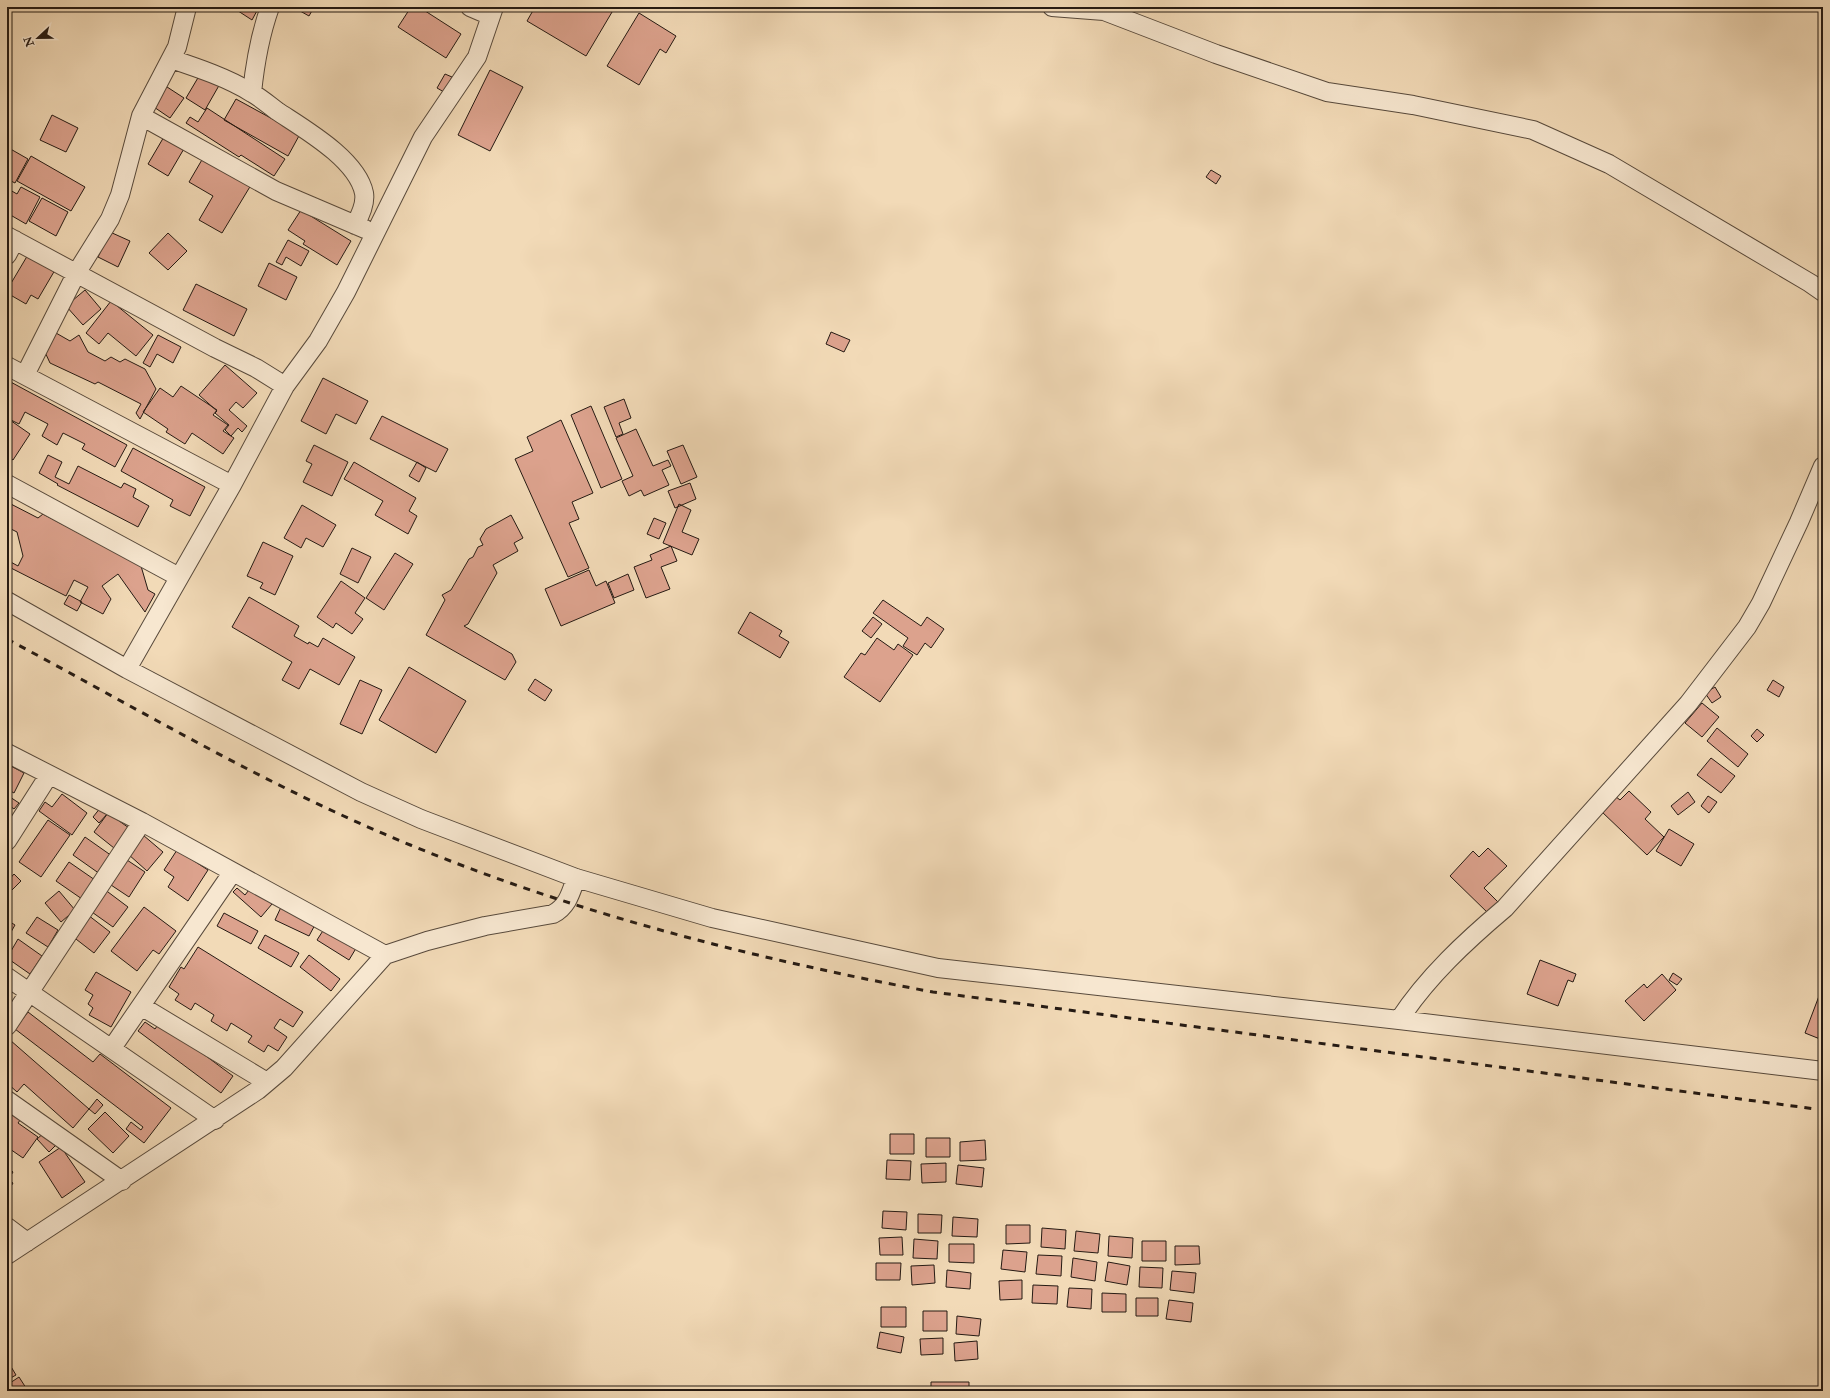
<svg xmlns="http://www.w3.org/2000/svg" width="1830" height="1398" viewBox="0 0 1830 1398" font-family="'IM FELL Double Pica',serif">
<rect width="100%" height="100%" fill="#f2dab7"/>
<filter id="stains"><feTurbulence type="fractalNoise" baseFrequency=".005" numOctaves="4"/><feColorMatrix values="0 0 0 0 .2 0 0 0 0 .09 0 0 0 0 .02 0 0 0 .5 -.17"/></filter>
<radialGradient id="worn" r=".72"><stop offset=".6" stop-color="#630" stop-opacity="0"/><stop offset="1" stop-color="#630" stop-opacity=".3"/></radialGradient>
<path fill="#dca28d" stroke="#251a13" d="M232,7H259L252,20Z
M293,7H314L309,16Z
M411,7H419L461,34L446,58L398,27Z
M535,7H615L586,56L527,21Z
M639,13L676,36L666,53L660,49L639,85L607,66Z
M490,70L523,87L490,151L458,135Z
M202,71L221,82L205,110L186,98Z
M445,74L452,77L444,92L437,88Z
M164,85L184,98L170,118L151,105Z
M236,99L300,134L288,156L224,120Z
M207,108L285,159L274,176L241,155L239,157L186,123L190,117L198,122Z
M52,115L78,128L66,152L40,140Z
M165,135L185,147L168,176L148,164Z
M7,147L28,159L15,183L7,179Z
M31,156L85,187L71,211L17,181Z
M203,158L251,185L222,233L199,220L213,196L189,182Z
M1211,170L1221,176L1216,184L1206,177Z
M21,187L40,197L26,224L7,213V196L10,190L17,194Z
M42,198L68,212L56,236L29,221Z
M301,210L351,241L337,265L303,244L305,241L288,230Z
M110,232L130,241L118,267L98,257Z
M168,233L187,251L168,270L149,253Z
M288,240L309,251L301,266L286,257L282,265L276,262Z
M29,253L55,270L38,299L31,295L26,304L7,293V290Z
M269,263L297,277L286,300L258,286Z
M196,284L247,309L234,336L183,310Z
M85,290L101,309L83,325L66,306Z
M111,301L153,335L136,356L108,333L99,344L86,333Z
M831,332L850,340L844,352L826,344Z
M56,333L70,341L79,335L88,352L105,361L111,357L120,362L125,359L145,369L156,389L140,419L136,413L141,404L98,382L95,384L50,363L44,350Z
M158,335L181,347L173,363L157,354L150,367L143,363Z
M225,365L257,393L243,408L236,402L229,410L247,426L242,432L238,428L231,436L225,430L229,425L215,413L217,411L199,395Z
M323,378L368,401L356,424L336,414L326,434L301,421Z
M7,380L127,445L115,467L82,449L85,444L63,433L57,445L42,436L48,424L25,412L19,424L7,418Z
M181,386L217,410L213,415L228,425L223,431L234,438L223,454L192,433L185,444L166,432L168,429L143,412L160,388L173,397Z
M624,399L631,418L619,423L623,434L616,437L604,407Z
M591,406L622,479L601,488L571,415Z
M382,416L448,449L436,472L370,439Z
M7,418L30,434L13,460L7,456Z
M561,420L593,493L572,502L579,519L569,523L589,568L568,577L515,459L533,451L527,437Z
M636,429L653,466L668,460L671,466L662,470L669,485L644,496L641,490L629,496L622,481L633,476L616,438Z
M314,445L348,462L332,496L303,482L312,464L306,461Z
M683,445L697,477L681,484L667,451Z
M133,448L205,487L190,516L170,506L173,500L121,471Z
M48,455L62,462L55,477L69,484L78,466L121,488L124,483L136,489L133,497L149,506L138,527L57,485L58,484L39,473Z
M354,462L416,498L409,511L417,516L408,534L375,515L383,501L344,479Z
M417,462L426,468L419,482L409,476Z
M690,483L696,499L675,508L668,491Z
M7,502L38,518L43,514L141,566L148,590L155,594L145,612L118,574L102,586L111,599L103,614L80,602L88,587L74,580L66,596L7,566V560L18,566L23,556L17,532L7,527Z
M679,504L691,510L682,532L699,539L692,555L663,543Z
M302,505L336,525L323,547L306,538L301,548L284,538Z
M511,515L523,538L514,543L518,551L493,565L497,573L468,624L464,626L512,654L516,662L505,680L426,635L445,600L442,595L451,590L469,559L473,557L478,547L483,545L480,539L486,529Z
M654,518L666,523L659,539L647,534Z
M263,542L293,556L275,595L260,588L263,583L247,576Z
M671,546L677,561L661,567L670,589L646,598L634,567L652,560L650,555Z
M352,548L371,557L358,583L340,574Z
M395,553L413,564L384,610L366,598Z
M589,570L596,586L606,581L615,603L561,626L545,589Z
M628,574L634,590L614,598L608,583Z
M341,581L365,598L355,613L363,619L352,634L336,623L333,628L317,617Z
M69,595L82,602L77,611L64,604Z
M249,597L299,626L294,636L308,644L309,642L318,647L323,638L355,657L339,685L310,669L299,689L282,680L292,662L232,627Z
M883,600L921,626L927,617L944,629L931,648L925,643L917,655L903,646L908,638L873,613Z
M750,612L782,631L779,636L789,642L780,658L738,633Z
M873,617L882,624L871,638L862,631Z
M877,638L894,650L898,644L913,655L880,702L844,677L861,653L865,655Z
M409,667L466,701L436,753L379,720Z
M535,679L552,690L545,701L528,690Z
M360,680L382,690L362,734L340,724Z
M1773,680L1784,687L1779,697L1767,690Z
M1715,687L1721,697L1712,703L1705,693Z
M1702,703L1719,717L1702,737L1685,723Z
M1717,728L1748,754L1738,767L1707,741Z
M1757,729L1764,735L1757,742L1751,736Z
M1711,758L1735,776L1721,793L1697,775Z
M7,764L24,773L14,793L7,789Z
M1629,791L1651,812L1645,819L1664,837L1647,855L1601,811L1615,796L1620,800Z
M1688,792L1695,802L1678,815L1671,806Z
M62,794L87,813L72,835L39,811L45,802L52,807Z
M7,795L19,803L14,809L7,804Z
M1708,796L1717,802L1709,813L1701,806Z
M101,807L108,813L99,823L93,817Z
M108,813L129,828L114,848L94,832Z
M48,820L70,835L41,877L19,862Z
M1669,829L1694,844L1681,866L1656,851Z
M143,835L163,852L147,871L128,854Z
M85,837L112,856L100,874L73,855Z
M1488,848L1507,866L1484,888L1501,905L1490,915L1450,876L1473,851L1479,857Z
M177,850L208,870L188,901L168,887L174,877L164,870Z
M127,860L145,872L129,897L111,885Z
M69,862L95,880L82,899L56,881Z
M14,874L21,881L11,891L7,887V882Z
M252,886L272,904L261,917L233,892L237,888L245,895Z
M104,889L128,907L113,927L89,910Z
M59,891L75,910L61,922L45,903Z
M282,905L317,921L309,936L275,920Z
M144,907L176,931L159,954L153,950L137,971L111,951Z
M224,913L258,931L251,944L217,926Z
M88,915L110,932L94,953L72,936Z
M37,917L58,930L48,947L26,933Z
M7,920L15,925L7,939Z
M326,926L358,945L349,960L317,940Z
M265,935L299,953L291,967L258,948Z
M18,939L42,956L30,974L7,958Z
M198,947L303,1012L293,1027L280,1019L274,1028L287,1037L278,1051L268,1045L264,1052L248,1042L252,1036L231,1023L227,1031L211,1021L214,1015L195,1003L191,1010L175,1000L179,994L169,987L181,967L184,969Z
M309,955L340,979L331,991L300,967Z
M1540,960L1576,974L1573,982L1568,980L1558,1006L1527,994Z
M96,972L131,992L111,1027L89,1015L93,1008L88,1004L93,995L85,990Z
M1673,973L1682,979L1677,985L1669,980Z
M1662,974L1676,990L1644,1021L1625,1001L1644,984L1647,988Z
M1819,996L1823,998V1035L1820,1039L1805,1033Z
M28,1012L93,1062L100,1054L171,1108L144,1143L126,1129L131,1122L141,1130L143,1127L15,1029Z
M145,1022L155,1029L160,1022L233,1076L221,1093L138,1031Z
M10,1040L89,1109L73,1128L24,1084L17,1092L7,1083V1043Z
M97,1099L103,1105L95,1114L89,1109Z
M7,1102L23,1116L18,1123L38,1137L23,1158L7,1147Z
M105,1112L129,1136L113,1153L88,1129Z
M46,1131L58,1143L49,1152L37,1139Z
M890,1134H914V1154H890Z
M926,1138H950V1157H926Z
M985,1140L986,1160L960,1161V1142Z
M61,1147L85,1182L62,1198L39,1162Z
M887,1160L911,1161L910,1180L886,1179Z
M946,1163V1182L922,1183L921,1164Z
M958,1165L984,1168L982,1187L956,1184Z
M7,1167L13,1172L8,1180L13,1183L7,1193Z
M883,1211L907,1212L906,1230L882,1228Z
M918,1214L942,1215L941,1233H918Z
M953,1217L978,1219L977,1237L952,1236Z
M1006,1225H1030V1243L1006,1244Z
M1042,1228L1066,1230L1065,1249L1041,1247Z
M1076,1231L1100,1234L1098,1253L1074,1251Z
M1109,1236L1133,1238L1132,1258L1108,1256Z
M902,1237L903,1255H880L879,1238Z
M914,1239L938,1241L937,1259L913,1258Z
M1142,1241H1166V1261H1142Z
M949,1244H974V1263L949,1262Z
M1175,1246H1199L1200,1264L1175,1265Z
M1003,1250L1027,1252L1025,1272L1001,1269Z
M1038,1255L1062,1256L1061,1276L1036,1274Z
M1073,1258L1097,1262L1095,1281L1071,1277Z
M1108,1262L1130,1266L1127,1285L1105,1281Z
M876,1263H901L900,1280H876Z
M934,1265L935,1283L912,1285L911,1266Z
M1140,1267L1163,1268L1162,1288L1139,1287Z
M947,1270L971,1273L970,1289L946,1287Z
M1172,1271L1196,1273L1194,1293L1170,1290Z
M1022,1280V1299L1000,1300L999,1281Z
M1033,1285L1058,1286L1057,1304L1032,1303Z
M1069,1288L1092,1289L1091,1309L1067,1307Z
M1102,1293L1126,1294V1312H1102Z
M1136,1298H1158V1316H1136Z
M1169,1300L1193,1303L1191,1322L1166,1319Z
M881,1307H906V1327H881Z
M923,1311H947V1331H923Z
M957,1316L981,1319L979,1336L956,1334Z
M880,1332L904,1337L901,1353L877,1348Z
M943,1338V1354L921,1355L920,1339Z
M977,1341L978,1359L955,1361L954,1343Z
M7,1360L16,1375L7,1380Z
M19,1377L28,1391H7V1385Z
M931,1382H969V1391H931Z"/>
<g fill="none" stroke-linecap="round" stroke-linejoin="round">
<defs>
<path id="minor" d="M470,7L491,16
M1052,7L1104,11L1216,54L1327,92L1413,105L1533,130L1609,164L1810,283L1823,292
M171,59C198,68 228,78 252,93C261,98 269,105 277,111C304,129 357,159 364,193C366,204 360,216 355,225
M252,93C255,63 260,35 270,7
M141,116L276,191L365,229
M7,236L215,348L256,368L285,386
M7,255L15,240
M7,366L232,485
M25,375L77,272L110,219L120,195L141,116L177,47L187,7
M7,484L179,577
M7,601L127,669L361,792L421,819L576,878L712,918L938,968L1399,1020L1823,1071
M127,669L232,485L285,386L318,341L346,292L423,137L477,57L494,7
M7,753L142,822L385,955
M7,841L49,775
M7,977L215,1120
M141,1006L267,1082
M1399,1020C1427,977 1466,941 1505,908L1688,704L1747,627L1761,603L1799,522L1823,466
M7,1026L142,822
M112,1048L232,873
M7,1100L122,1181
M7,1227L27,1242
M7,1255L258,1090L284,1068L385,955L427,941L485,926L553,914C568,906 571,892 576,878"/>
</defs>
<use href="#minor" stroke="#584a3c" stroke-width="20"/>
<use href="#minor" stroke="#f7e7d0" stroke-width="18"/>
<path stroke="#251a13" stroke-width="3" stroke-dasharray="7 7" stroke-linecap="butt" d="M7,639C116,697 223,760 335,812C524,900 728,954 933,992L1823,1110"/>
</g>
<rect width="1830" height="1398" fill="none" stroke="#f2dab7" stroke-width="24"/>
<rect x="8" y="8" width="1814" height="1382" fill="none" stroke="#251a13" stroke-width="2"/>
<rect x="12" y="12" width="1806" height="1374" fill="none" stroke="#251a13"/>
<g transform="translate(38 38) rotate(248)" stroke="#f7e7d0" stroke-width="3" paint-order="stroke">
<path d="M0-3L7 15L0 10L-7 15Z" fill="#251a13"/>
<text y="-6" font-size="11" font-weight="bold" text-anchor="middle" fill="#251a13">N</text>
</g>
<rect width="100%" height="100%" filter="url(#stains)"/>
<rect width="100%" height="100%" fill="url(#worn)"/>
</svg>
